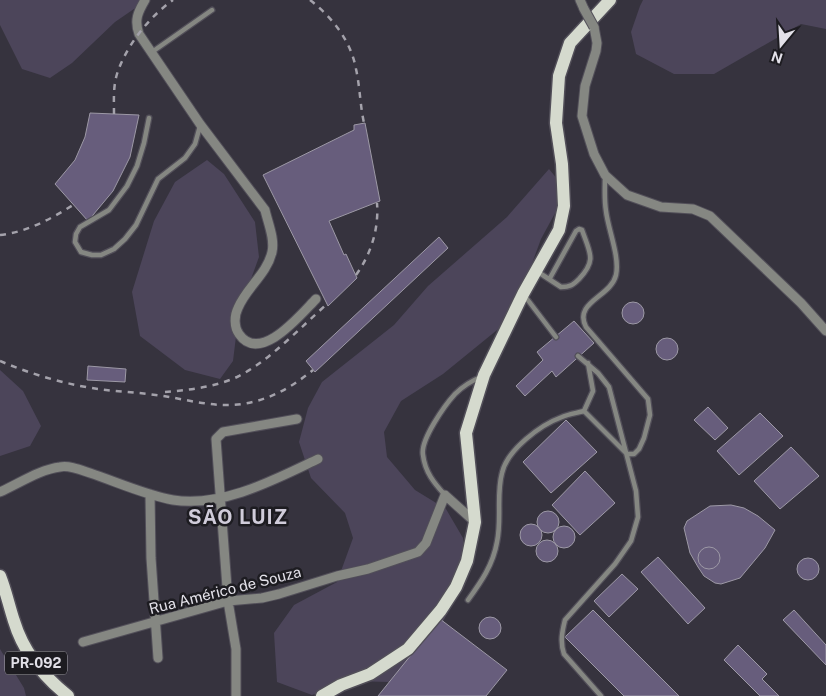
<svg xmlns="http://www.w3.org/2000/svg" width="826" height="696" viewBox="0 0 826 696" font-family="'Public Sans',sans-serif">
<rect width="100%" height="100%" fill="#36333e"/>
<path fill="#4c455a" d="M0,0H147L115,22L72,63L50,78L22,69L0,25Z
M643,0H826V29L801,24L714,74H674L636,54L631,32L640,6Z
M207,160L224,174L255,222L259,257L239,312L233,361L220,379L185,370L140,336L132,292L154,221L175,182Z
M549,169L567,191L541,239L512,318L443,374L401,401L384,432L387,457L415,490L446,509L463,538L464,566L453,603L423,658L389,682L353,681L312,695L277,682L274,633L294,605L337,582L353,538L345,513L311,478L299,442L308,408L322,382L394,325L428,286L507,217Z
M0,370L23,391L41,426L30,446L0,456Z
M0,649L24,688L26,696H0Z"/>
<path fill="#675d7c" stroke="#9d99a6" d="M90,113L139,115L130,157L113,191L88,221L55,184L75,160L85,137Z
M365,123L380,201L329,221L344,255L346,254L357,278L328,306L263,175L354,130V125Z
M439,237L448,248L315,372L306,361Z
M622 313a11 11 0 1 1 22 0a11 11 0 1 1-22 0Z
M574,321L594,343L556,377L552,371L525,396L516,386L543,360L537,352Z
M656 349a11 11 0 1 1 22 0a11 11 0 1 1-22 0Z
M88,366L126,369L125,382L87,380Z
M708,407L728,428L715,440L694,420Z
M760,413L783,436L739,475L717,451Z
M566,420L597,452L551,493L523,462Z
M791,447L819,476L780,509L754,481Z
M585,471L615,503L580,535L552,505Z
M731,505L744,508L758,516L775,530L765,548L740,578L721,584L715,583L704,576L698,567L690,553L684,528L687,521L710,506Z
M537 522a11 11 0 1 1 22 0a11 11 0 1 1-22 0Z
M520 535a11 11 0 1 1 22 0a11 11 0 1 1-22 0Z
M553 537a11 11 0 1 1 22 0a11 11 0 1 1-22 0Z
M536 551a11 11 0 1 1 22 0a11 11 0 1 1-22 0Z
M698 558a11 11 0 1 1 22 0a11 11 0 1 1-22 0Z
M658,557L705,608L688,624L641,572Z
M797 569a11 11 0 1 1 22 0a11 11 0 1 1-22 0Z
M622,574L638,589L609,617L594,601Z
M593,610L679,696H624L565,637Z
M794,610L826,645V665L783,620Z
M479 628a11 11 0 1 1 22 0a11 11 0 1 1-22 0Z
M440,619L507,670L486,696H378Z
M738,645L767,674L762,679L779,696H760L724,660Z"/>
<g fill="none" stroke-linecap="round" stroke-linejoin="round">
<defs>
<path id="lane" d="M152,52L212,10
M149,118L144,143L137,166L127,186L109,210L80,227L76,234L75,242L81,252L92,255H101L114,249L125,239L136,225L158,179L185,158L195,144L200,126
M538,272L561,287C570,287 573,285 579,279C597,260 590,253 582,230L579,229L576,231L550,278
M524,295L556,337
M578,356L598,373L609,387L636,491L638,517L631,541L615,564L565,620C562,632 560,642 564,654L601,696
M584,411L627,454H634L639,449L644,438L650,415L648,399L586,327C573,302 611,297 616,275C620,257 608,229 606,211C604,199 605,187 605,176
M445,495C434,483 425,472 423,455C420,440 445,405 455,394C463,386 471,381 481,377
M468,600C481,582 493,565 497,542C502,519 496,495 502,473C507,450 540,425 562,417C569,414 577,413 584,411L593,391L588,363"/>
<path id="street" d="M145,0C138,12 134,20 139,34L200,124L265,210C268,223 275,239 272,252C267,274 246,288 238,308C234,316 234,327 239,334C260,365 301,314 316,299
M580,0L584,9
M594,27L597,43L596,51L585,86L582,116L594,154L605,175L627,195L661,207L693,209L710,216L801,303L826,331
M0,492C18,484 41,469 60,467C69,465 81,470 90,473C117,482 145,495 173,500C222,508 276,479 318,459
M150,494L151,558L158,658
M83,642L228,601L262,598L279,594L337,576L368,569L418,552L426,543L445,495L475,522
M236,696V649L228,601L216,439L223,432L297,419"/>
<path id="primary" d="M0,576C6,591 9,606 14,621C23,651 43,676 68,696
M322,696L341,685L370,674L408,649L441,610L456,587L467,561L475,522L466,433L484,375L523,294L559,230L564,206L562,164L556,123L559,76L570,43L610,0"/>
</defs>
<use href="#lane" stroke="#524f59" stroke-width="7"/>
<use href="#street" stroke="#524f59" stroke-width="11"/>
<use href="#primary" stroke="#524f59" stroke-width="15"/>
<use href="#lane" stroke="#858782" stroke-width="4.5"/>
<use href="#street" stroke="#858782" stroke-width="9"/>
<use href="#primary" stroke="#d5dace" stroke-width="12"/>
<path stroke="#a4a2ab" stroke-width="2.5" stroke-dasharray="6 6" stroke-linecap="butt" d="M310,0C332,17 351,41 356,69C360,87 360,105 364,123
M114,114C114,101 113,87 117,74C126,46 149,17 173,0
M0,235C27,232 51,219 73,205
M356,275C371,254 379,229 377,203
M0,361C33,375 71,386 106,390C125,392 144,393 163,396C189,400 216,408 242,404C270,400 292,387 313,370
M165,392C189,390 215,387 237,377C268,362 301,327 327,304"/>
<defs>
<path id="street-bridge" d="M584,9L594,27"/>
</defs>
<use href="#street-bridge" stroke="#524f59" stroke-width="11" stroke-linecap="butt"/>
<use href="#street-bridge" stroke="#858782" stroke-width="9"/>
</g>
<g text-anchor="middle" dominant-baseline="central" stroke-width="5" stroke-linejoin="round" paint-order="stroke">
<rect fill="#1d1c21" stroke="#a8a6ad" stroke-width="1" x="5" y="651.5" width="62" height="23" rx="4"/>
<g font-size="14" font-weight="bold" fill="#e3e1e9">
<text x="36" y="663">PR-092</text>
</g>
<g font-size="15" fill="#e3e1e9" stroke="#1d1c21">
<text transform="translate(225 590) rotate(-14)">Rua Américo de Souza</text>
</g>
<g font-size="20" font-weight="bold" letter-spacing="1" fill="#d0ccda" stroke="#1d1c21">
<text x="238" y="517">SÃO LUIZ</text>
</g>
</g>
<g transform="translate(781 45) rotate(198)" stroke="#1d1c21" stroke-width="4" paint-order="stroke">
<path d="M0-4L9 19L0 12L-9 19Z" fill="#e3e1e9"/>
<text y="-8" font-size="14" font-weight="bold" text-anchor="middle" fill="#e3e1e9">N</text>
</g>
</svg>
